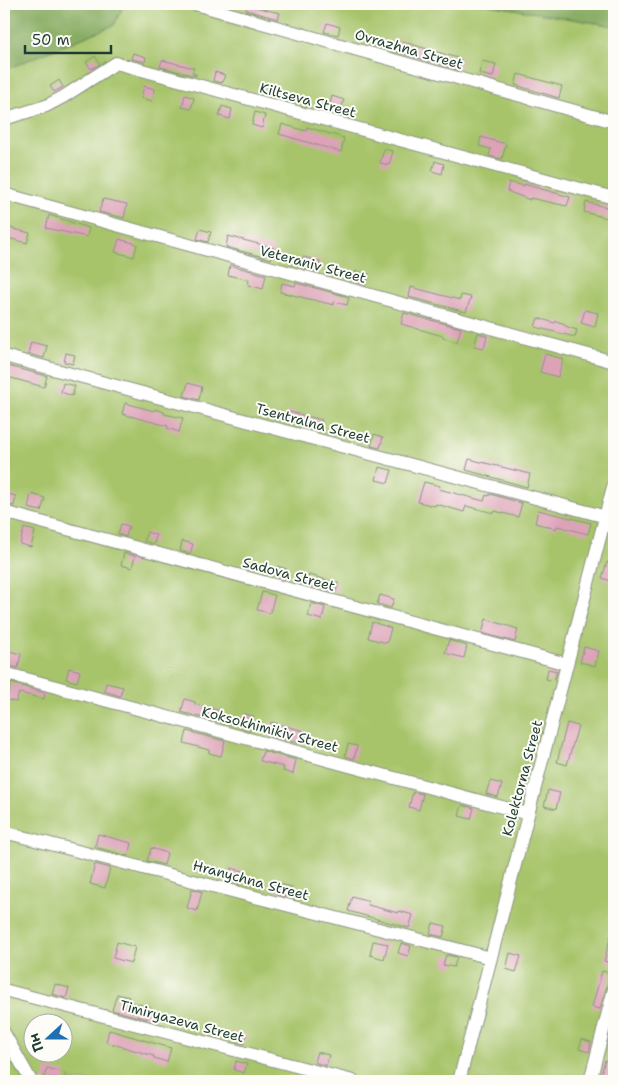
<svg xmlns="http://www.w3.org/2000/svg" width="618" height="1085" viewBox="0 0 618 1085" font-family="'Shantell Sans',sans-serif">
<rect width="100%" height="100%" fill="#fdfcf7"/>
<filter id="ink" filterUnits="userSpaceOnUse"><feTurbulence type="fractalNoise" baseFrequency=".02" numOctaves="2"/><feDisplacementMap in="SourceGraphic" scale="10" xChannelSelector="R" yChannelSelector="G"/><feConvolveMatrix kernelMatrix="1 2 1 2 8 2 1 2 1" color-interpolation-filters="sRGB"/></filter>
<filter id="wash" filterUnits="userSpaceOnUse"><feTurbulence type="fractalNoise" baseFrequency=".0096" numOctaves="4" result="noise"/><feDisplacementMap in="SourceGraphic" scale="20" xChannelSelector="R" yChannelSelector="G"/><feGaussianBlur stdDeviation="1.12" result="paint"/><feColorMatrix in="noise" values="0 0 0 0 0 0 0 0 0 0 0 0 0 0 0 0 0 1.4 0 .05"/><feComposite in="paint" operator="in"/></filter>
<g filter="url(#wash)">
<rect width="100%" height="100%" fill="#f5e8d1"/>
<path fill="#a7c46b" stroke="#638050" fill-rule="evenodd" d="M124,4H484L614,26V1081H4V70L114,25ZM32,1022H62V1052H32Z"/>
<path fill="#85aa5f" stroke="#52744a" d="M4,4H124L114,25L4,70Z
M484,4H614V26Z"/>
<g id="blocks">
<path fill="#dda2b8" d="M247,5L280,13L278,19L246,10Z
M327,23L340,27L338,35L324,32Z
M397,40L461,59L458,70L394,51Z
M133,53L146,57L145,62L131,59Z
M95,56L100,64L91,69L86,62Z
M162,60L194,68L192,73L196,74V76L160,67Z
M482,61L496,64L493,77L479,74Z
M215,72L225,75L222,83L213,81Z
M518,74L562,86L559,98L515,85Z
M59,80L63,87L54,92L50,86Z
M144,86L155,89L152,101L141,98Z
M185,95L194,98L191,109L182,107Z
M332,96L344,100L340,112L329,109Z
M222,106L232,109L230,119L219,116Z
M255,112L265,115L262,128L252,125Z
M282,124L306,131L307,127L344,138L341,152L279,134Z
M481,137L506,144L502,159L489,156L491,149L479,146Z
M384,149L393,151L389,165L380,163Z
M435,161L444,164L442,174L432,171Z
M509,182L524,186V184L570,197L567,206L530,198V200L507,191Z
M103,199L127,204L124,218L99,212Z
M586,202L610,208L607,218L584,212Z
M49,215L89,228L87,237L46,228Z
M6,227L30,233L27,243L4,237Z
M200,229L211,232L208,242L197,239Z
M228,236L274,248L271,259L226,247Z
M119,239L137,244L134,257L115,252Z
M303,257L320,261L318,272L300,267Z
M230,265L266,275L263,289L248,285L249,280L228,275Z
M356,271L369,274L366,285L353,281Z
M282,283L295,286L296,283L349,297L347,305L334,302V305L280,292Z
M411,287L460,300L461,295L471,297L466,312L409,297Z
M585,310L598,313L595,327L581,323Z
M404,313L461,328L457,342L443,338V336L401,324Z
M538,318L555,323L556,321L565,324V326L577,330L575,337L535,327Z
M478,333L487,336L484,348L474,346Z
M31,342L47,346L44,358L28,354Z
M66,353L75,355L73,364L64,362Z
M545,354L563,359L558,377L540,372Z
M4,365L47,376L44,387L4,376Z
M63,383L75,386L72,396L61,392Z
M188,383L202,387L199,400L184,396Z
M125,403L154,411L155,409L164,412V414L183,418L179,432L167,428L168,426L122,414Z
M286,411L322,420L319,430L284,421Z
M374,434L383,437L380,448L371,446Z
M469,459L530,474L527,487L466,470Z
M379,467L392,470L388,483L376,480Z
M424,482L440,486L439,489L484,501L486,495L489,496L490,494L522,503L518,517L495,511L494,513L466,506L464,512L436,504L435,506L418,502Z
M4,493L16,496L14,506L4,504Z
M31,494L45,498L41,511L28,508Z
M538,510L591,523L588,534L557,526L556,529L535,523Z
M121,524L129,526L126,537L118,534Z
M24,528L35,531L31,547L20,544Z
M147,532L156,535L154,544L144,541Z
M182,541L193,544L190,554L180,551Z
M124,553L135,556L132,568L121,565Z
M607,562L614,564V582L602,578Z
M277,566L287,569L285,579L274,576Z
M309,575L338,583L336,592L330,590L329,591L306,584Z
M262,592L275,595L270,613L257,610Z
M380,595L394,599L391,608L377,604Z
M311,603L325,607L322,620L308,616Z
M486,619L518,629L515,642L482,633Z
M372,622L391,628L387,643L368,638Z
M449,640L467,646L464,658L445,653Z
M584,647L599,651L595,666L580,662Z
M9,651L21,654L18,668L5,665Z
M69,668L80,671L77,682L66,679Z
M548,669L557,671L554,681L546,679Z
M11,683L45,693L44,699L19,693L16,702L7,700Z
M106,683L123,687L120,696L104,691Z
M185,699L195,702V704L221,711L218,722L181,712Z
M243,714L254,716L250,731L240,728Z
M271,722L304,731L301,744L267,735Z
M567,723L578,726L567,765L557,762Z
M187,731L225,741L221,756L209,753V750L184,743Z
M348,744L357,746L354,759L345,756Z
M263,751L296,760L293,774L283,771L284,767L260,761Z
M490,781L502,784L498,797L486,794Z
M548,790L560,793L556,809L544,806Z
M413,792L423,794L419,810L409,807Z
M462,805L474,808L471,819L459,816Z
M98,834L131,843L128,856L95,847Z
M151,848L167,853L164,865L147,861Z
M95,864L110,868L105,888L90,884Z
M231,868L243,871L240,885L227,881Z
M279,884L292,887L289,897L276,894Z
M192,889L202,892L197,911L187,908Z
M352,896L369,901L368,905L398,913L399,911L413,915L409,928L348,911Z
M433,923L446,926L443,937L430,934Z
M611,935H614V964L604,961Z
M373,941L388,944L384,959L370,955Z
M117,942L135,947L131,963L113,958Z
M401,943L411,946L408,956L398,953Z
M510,953L521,956L516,972L506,969Z
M446,955L457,957L454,967L443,965Z
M602,971L611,973L600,1009L592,1007Z
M55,984L69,988L66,998L52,994Z
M117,994L129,997L127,1001L150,1007L147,1019L112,1010Z
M109,1030L171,1048L167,1062L154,1058V1056L106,1042Z
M235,1032L247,1035L244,1044L233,1041Z
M582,1039L591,1042L589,1052L579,1049Z
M317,1052L329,1055L326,1066L314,1062Z
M605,1060L614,1062V1081H599Z
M236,1061L247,1064L244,1073L234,1070Z
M47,1068L66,1073L64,1081L43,1080Z"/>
</g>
</g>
<g filter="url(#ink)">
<use href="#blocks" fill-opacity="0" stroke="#8a9282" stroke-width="1"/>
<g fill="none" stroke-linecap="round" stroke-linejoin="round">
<defs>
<path id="minor" d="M195,4L614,122
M4,119L46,106L63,97L116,63L614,198
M4,194L614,362
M4,356L614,519
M4,512L567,664
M4,673L528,814
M4,832L491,958
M4,990L353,1081
M4,1033L31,1081
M459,1081L614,483
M590,1081L614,989"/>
</defs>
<use href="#minor" stroke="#8a9282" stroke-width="14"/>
<use href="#minor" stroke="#fff" stroke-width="12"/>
</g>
</g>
<g text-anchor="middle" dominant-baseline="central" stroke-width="4" stroke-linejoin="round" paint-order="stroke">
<g font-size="14" fill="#1f3d34" stroke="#fdfcf7">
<text transform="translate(409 49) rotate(16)">Ovrazhna Street</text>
<text transform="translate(308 100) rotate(15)">Kiltseva Street</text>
<text transform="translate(313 264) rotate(15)">Veteraniv Street</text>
<text transform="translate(313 423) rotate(15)">Tsentralna Street</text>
<text transform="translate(289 574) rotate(15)">Sadova Street</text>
<text transform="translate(270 729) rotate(15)">Koksokhimikiv Street</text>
<text transform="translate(522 778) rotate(-75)">Kolektorna Street</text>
<text transform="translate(251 880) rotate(15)">Hranychna Street</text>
<text transform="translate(182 1021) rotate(15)">Timiryazeva Street</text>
</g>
</g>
<rect width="618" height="1085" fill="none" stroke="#fdfcf7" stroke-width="20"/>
<g transform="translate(48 1038) rotate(249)"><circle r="24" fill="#fdfcf7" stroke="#a4b0a9"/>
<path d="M0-4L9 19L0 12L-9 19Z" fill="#1f6fb2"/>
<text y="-8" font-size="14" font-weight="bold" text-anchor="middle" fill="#1f3d34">Пн</text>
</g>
<path d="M25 45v8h86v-8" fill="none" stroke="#1f3d34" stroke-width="2.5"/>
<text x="32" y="45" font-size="15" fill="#1f3d34" stroke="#fdfcf7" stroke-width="4" paint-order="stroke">50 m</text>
</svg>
